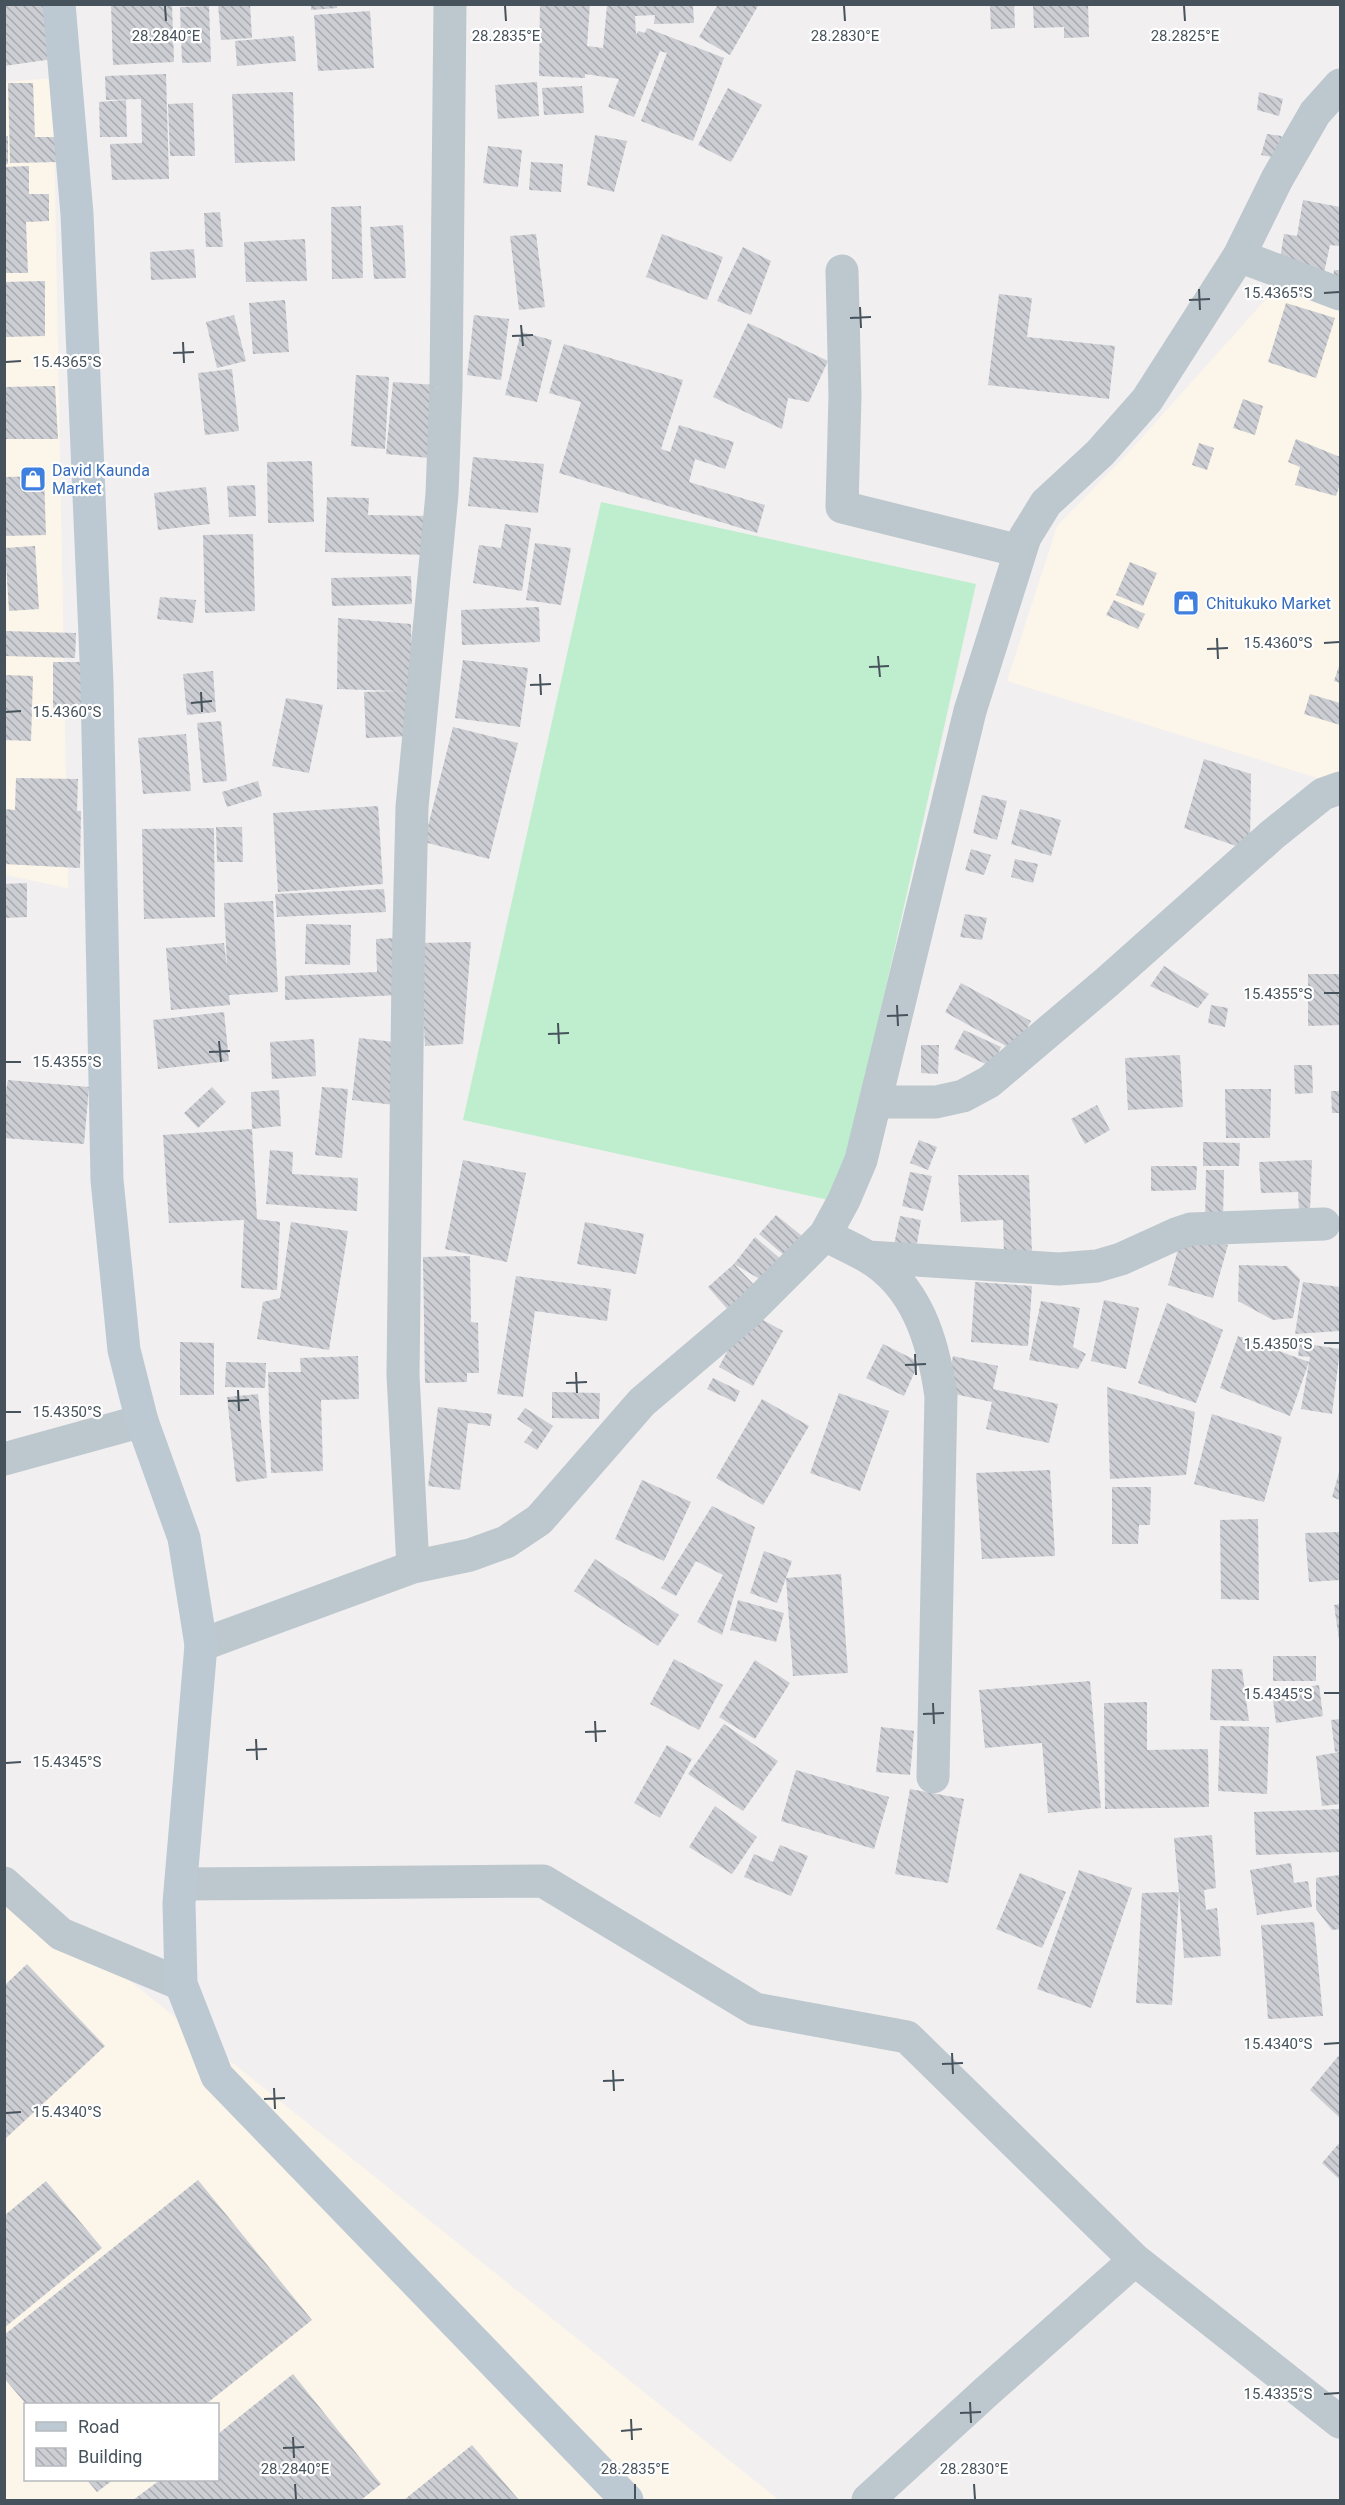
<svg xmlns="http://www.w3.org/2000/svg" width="1345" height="2505" viewBox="0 0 1345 2505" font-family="Roboto,sans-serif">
<defs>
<pattern id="building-back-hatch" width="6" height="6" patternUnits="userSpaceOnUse" patternTransform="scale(1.5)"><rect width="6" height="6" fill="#ccced4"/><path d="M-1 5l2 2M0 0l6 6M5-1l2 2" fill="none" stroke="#a7aaaf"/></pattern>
</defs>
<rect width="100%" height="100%" fill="#f1efef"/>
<path fill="#fcf5e9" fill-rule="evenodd" d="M53,78L68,888L5,875V82Z
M1274,290L1340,306V785L1007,681L1057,526L1129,452Z
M5,1881L779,2500H5ZM26,2404H218V2480H26Z"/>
<path fill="#beeece" d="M601,502L976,584L838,1202L463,1120Z"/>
<path fill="url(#building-back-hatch)" d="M4,4H48L53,59L4,66Z
M111,4H172L174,62L113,65Z
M218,4H250L252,38L221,40Z
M311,4H337V8L311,10Z
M540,4H590L587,46L603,48L607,5H693L694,23L654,24L655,15L635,16L636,35L638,31L645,33L647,28L724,58L693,141L641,121L667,53L660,51L634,117L608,107L619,79L585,74V78L539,76Z
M718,4H759L730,55L699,37Z
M1014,4L1015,28L991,29L990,5Z
M1033,4H1088L1089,37L1064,38V27L1034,28Z
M209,6L211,62L182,63L180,7Z
M370,11L374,68L318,71L314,15Z
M294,36L296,61L237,66L235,41Z
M166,74L169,179L112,180L110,144L142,143L141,99L106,100L105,76Z
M537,82L539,116L498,119L495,85Z
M8,83H33L35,137H58L59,162L10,163Z
M582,86L584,113L544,115L542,88Z
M728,88L762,105L731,162L698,145Z
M293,92L295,161L235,163L232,94Z
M1259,92L1283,99L1279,116L1257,110Z
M126,100L127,137H100L99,102Z
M193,103L195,156H170L168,104Z
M1267,134L1282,136L1277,158L1261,155Z
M595,135L627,141L614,192L587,185Z
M4,136H8V164H4Z
M488,146L522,150L518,187L483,183Z
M531,162L563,164L561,192L529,190Z
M29,166V194H49V221L26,222L28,273H4V167Z
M1303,200L1340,207V246L1330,245L1324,273L1279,265L1284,234L1297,236Z
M361,206L363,278L332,279L331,207Z
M220,212L223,247H206L204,213Z
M403,225L406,278L374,279L370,227Z
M536,234L545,307L519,310L510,236Z
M662,234L723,257L707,300L646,277Z
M305,239L307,281L246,282L244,242Z
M743,247L771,261L751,315L717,301Z
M194,249L196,278L151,280L150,252Z
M1334,270H1340V282L1333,281Z
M45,281V336L4,337V282Z
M999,294L1032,298L1027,337L1115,346L1109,399L988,385Z
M285,300L289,352L253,354L249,303Z
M1286,303L1335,318L1316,378L1268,362Z
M234,315L246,361L217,368L206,322Z
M474,315L509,319L501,380L467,375Z
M748,323L828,361L809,402L788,398L782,429L713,397Z
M521,332L552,340L537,402L505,395Z
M564,344L683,380L661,449L670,452L679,425L734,442L725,469L695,459L689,482L765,505L757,533L559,473L581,402L549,393Z
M232,369L239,431L205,435L198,373Z
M356,375L389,377L385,449L351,446Z
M393,382L435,385L429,458L386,454Z
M55,386L58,439H4V387Z
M1243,399L1263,406L1255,435L1233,428Z
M1296,439L1340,457V484L1336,496L1295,485L1300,467L1288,462Z
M1199,443L1214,448L1207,470L1192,465Z
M473,457L544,464L538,513L468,506Z
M312,461L314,522L268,523L267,462Z
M44,476L46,535L4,536V477Z
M255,485L256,516L229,517L227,486Z
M206,487L210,524L158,530L154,493Z
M327,497L369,498L368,515L429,516L428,555L325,552Z
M505,524L531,528L522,591L473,583L479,545L501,548Z
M253,534L255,611L205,613L203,535Z
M535,543L571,548L561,605L526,600Z
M35,546L39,609L9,611L5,548Z
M1130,562L1157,573L1143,606L1116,595Z
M411,576L412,604L332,606L331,578Z
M160,597L196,600L193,623L157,619Z
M1114,600L1145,614L1138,629L1106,615Z
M539,607L540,642L462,645L461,610Z
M338,618L411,624L413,736L366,738L364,692L399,691L337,689Z
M4,631L76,633L75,658L4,656Z
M463,660L528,668L520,727L455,718Z
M53,662H84V707L53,708Z
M1340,663V683L1334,681Z
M213,671L216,712L187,715L183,674Z
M4,675L33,676L31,741L4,740Z
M1310,694L1340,703V725L1304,714Z
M286,698L323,705L309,773L272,766Z
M221,721L227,781L203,783L197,723Z
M453,727L518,743L489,859L424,842Z
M186,734L191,791L143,794L138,738Z
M1204,759L1251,774L1250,846L1239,847L1184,828Z
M16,778L78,779L77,811H81L80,868L4,864V809L15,810Z
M258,781L262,796L227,807L222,792Z
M982,795L1007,801L997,840L973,833Z
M378,806L383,884L278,892L273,813Z
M1020,809L1061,820L1051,856L1011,844Z
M216,827H242L243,862H217Z
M214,828L215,917L144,919L142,829Z
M971,849L991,855L984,875L965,870Z
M1015,859L1038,864L1033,883L1011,877Z
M27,883V917L4,918V884Z
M384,889L386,912L277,917L275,894Z
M273,901L278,992L229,995L230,1005L171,1010L166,948L224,943L227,967L224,903Z
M965,914L987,918L982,940L960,937Z
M306,924L351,925L350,965L305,964Z
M394,938L401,995L285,1000V976L377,972L376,939Z
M471,942L463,1044L425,1046L419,943Z
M1164,966L1209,994L1198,1008L1150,986Z
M1308,974H1340V1025L1308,1026Z
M961,983L1031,1021L1015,1051L945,1012Z
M1211,1005L1228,1008L1225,1027L1208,1023Z
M224,1012L229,1061L158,1069L153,1020Z
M964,1030L1001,1047L992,1067L954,1049Z
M359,1038L403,1043L395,1105L352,1100Z
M314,1039L316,1076L272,1079L270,1042Z
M921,1045H939L938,1074L921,1073Z
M1180,1055L1183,1107L1128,1110L1125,1058Z
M1294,1065H1312L1313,1093L1295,1094Z
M8,1080L89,1087L84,1144L4,1138V1101Z
M212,1087L226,1102L198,1128L184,1113Z
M322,1087L348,1089L342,1158L315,1155Z
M1225,1089H1271L1270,1138H1226Z
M279,1090L281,1126L252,1129L251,1092Z
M1331,1091H1340V1113H1332Z
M1097,1105L1110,1130L1085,1144L1071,1119Z
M252,1129L257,1219L280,1222L277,1290L241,1288L244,1220L169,1223L163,1135Z
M919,1140L937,1147L928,1170L910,1163Z
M1203,1142L1240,1143L1239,1166H1203Z
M270,1150L293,1152L292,1174L358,1178L357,1211L266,1204Z
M463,1160L526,1173L507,1262L445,1249Z
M1312,1160L1310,1210H1299L1298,1192L1261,1193L1259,1162Z
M1151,1166H1197L1196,1190L1151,1191Z
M1206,1170H1224L1223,1221H1205Z
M910,1172L932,1176L923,1211L902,1206Z
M958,1175H1029L1032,1254L1004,1255L1003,1220L961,1222Z
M776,1215L807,1240L791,1261L759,1234Z
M900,1216L921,1220L916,1249L894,1245Z
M291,1222L348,1231L329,1350L257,1339L263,1302L280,1298Z
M585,1222L644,1234L636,1274L577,1264Z
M1183,1232L1228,1245L1213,1298L1168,1285Z
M755,1237L782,1260L765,1282L734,1264L757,1288L730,1312L708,1287L734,1264Z
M470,1256L471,1322L478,1323L479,1373H467V1382L425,1383L423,1257Z
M1239,1265L1287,1266L1300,1279L1293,1318L1273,1320L1238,1301Z
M516,1276L611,1289L607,1321L535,1311L523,1397L497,1394Z
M975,1282L1032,1286L1028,1346L971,1342Z
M1303,1282L1340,1287V1331L1295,1334Z
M1104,1300L1139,1308L1126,1369L1091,1361Z
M1041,1301L1080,1308L1073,1347L1086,1354L1078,1369L1029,1360Z
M1167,1303L1223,1330L1196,1403L1138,1383Z
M748,1312L783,1331L753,1386L719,1367Z
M1238,1336L1309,1362L1290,1416L1220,1388Z
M180,1342L214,1343V1395H180Z
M1300,1343L1340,1349L1332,1414L1301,1409L1310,1357L1298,1356Z
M883,1344L919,1362L904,1396L866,1378Z
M358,1356L359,1399L321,1400L323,1471L271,1473L268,1372H301L300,1358Z
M953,1356L998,1366L993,1389L1058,1404L1049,1443L986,1429L992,1402L945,1392Z
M226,1362L266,1363L265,1388L225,1387Z
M713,1378L740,1391L735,1402L707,1389Z
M1107,1387L1195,1412L1186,1475L1110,1479Z
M552,1392L600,1393L599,1419L552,1418Z
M839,1393L889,1411L860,1491L810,1473Z
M258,1394L267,1478L236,1482L227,1397Z
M762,1399L809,1426L763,1505L716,1478Z
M438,1407L492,1414L490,1426L468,1423L460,1490L428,1486Z
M525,1408L553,1426L537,1450L524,1442L533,1430L517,1419Z
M1212,1414L1282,1437L1264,1502L1194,1484Z
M1340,1469V1500L1332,1497Z
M1050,1470L1055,1556L982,1559L976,1473Z
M642,1480L691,1502L664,1561L615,1539Z
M1112,1487H1151L1150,1525H1139L1138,1544H1112Z
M712,1506L755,1527L722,1635L697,1622L723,1575L696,1561L676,1596L661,1588Z
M1258,1519L1259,1600L1221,1599L1220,1520Z
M1340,1532V1580L1309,1582L1305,1533Z
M764,1551L792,1561L777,1603L750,1593Z
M595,1559L679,1615L658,1646L574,1591Z
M841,1574L848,1673L793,1676L786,1578Z
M738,1600L784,1613L776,1642L730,1630Z
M1340,1604V1639H1339L1334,1605Z
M1273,1656H1316V1681H1273Z
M674,1659L723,1685L699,1730L650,1704Z
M755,1660L790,1683L755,1739L719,1717Z
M1212,1669H1242L1249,1721L1210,1720Z
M1090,1681L1101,1808L1048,1813L1042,1743L985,1748L979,1690Z
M1319,1685L1323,1716L1276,1723L1272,1692Z
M1147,1702V1750L1208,1749L1209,1807L1105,1809L1104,1703Z
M1340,1719V1751L1335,1752L1331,1720Z
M724,1724L778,1761L743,1811L688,1774Z
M1220,1726L1269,1727L1267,1794L1218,1791Z
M881,1727L914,1731L910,1775L876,1772Z
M667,1745L692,1759L660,1818L634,1803Z
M1340,1752V1804L1322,1806L1316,1756Z
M796,1770L889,1797L874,1849L781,1821Z
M910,1789L964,1799L948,1883L895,1874Z
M715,1806L757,1837L732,1874L689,1847Z
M1340,1809V1852L1256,1855L1254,1812Z
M1212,1835L1216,1888L1204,1890L1206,1910L1217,1908L1221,1956L1184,1958L1179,1892L1172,2005L1136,2003L1142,1893L1179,1892L1174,1838Z
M780,1845L808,1856L791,1896L744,1877L754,1854L773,1862Z
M1291,1863L1294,1883L1308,1881L1312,1907L1257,1915L1250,1870Z
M1079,1870L1132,1888L1091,2008L1037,1989Z
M1020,1873L1066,1892L1042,1948L996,1929Z
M1340,1875V1929L1332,1930L1316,1909V1878Z
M1314,1922L1323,2016L1268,2019L1261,1925Z
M27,1964L105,2046L4,2140V1986Z
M1340,2054V2118L1310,2090Z
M1340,2142V2180L1322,2163Z
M198,2180L312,2320L206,2404H26L4,2378V2335Z
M46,2181L102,2248L4,2328V2216Z
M293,2374L381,2484L361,2500H133L160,2480H218V2434Z
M472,2445L519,2500H404Z
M87,2480H113L97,2492Z"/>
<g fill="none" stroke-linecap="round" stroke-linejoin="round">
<path stroke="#bdc7ce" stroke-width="33" d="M1239,256L1340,294
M842,271L845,396L842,507L1020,551
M875,1102H936L963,1096L989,1082L1107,982L1272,835L1323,794L1340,788
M825,1235C838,1242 852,1248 866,1256C917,1285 933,1341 941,1396L933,1777
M868,1257L1059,1269L1097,1266L1121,1259L1176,1234L1191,1229L1324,1224
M4,1459L142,1421
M413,1567L403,1375L408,974L412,807L442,494L446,388L450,4
M201,1645L413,1567L470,1555L506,1542L539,1520L642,1402L748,1312L825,1235L844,1200L861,1160L970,711L1025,537L1046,503L1100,453L1147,400L1239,256L1277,179L1315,113L1340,85
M4,1883L61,1934L181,1984
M181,1884L543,1881L755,2009L907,2037L1135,2260L1340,2422
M868,2500L986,2392L1135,2260"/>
<path stroke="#bdc9d2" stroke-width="33" d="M59,4L77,214L97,683L107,1180L124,1350L142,1421L184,1538L201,1645L179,1903L181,1984L217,2076L627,2500"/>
</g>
<path fill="none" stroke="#47535c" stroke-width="2" d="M165,6L166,21M505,6L506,21M844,6L845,21M1184,6L1185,21M1199,289L1200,310M1324,293L1339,292M1189,300L1210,299M860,307L861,328M850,318L871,317M521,325L523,346M512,336L533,335M183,342L184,363M173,353L194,352M6,362L21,361M1217,638L1218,659M1324,643L1339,642M1207,649L1228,648M878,656L880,677M869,667L889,666M540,674L541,695M530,685L551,684M201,692L202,712M191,703L212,701M6,712L21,711M1324,993H1339M897,1005L898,1026M887,1016L908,1015M558,1023L559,1044M548,1034L569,1033M219,1041L221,1062M209,1052L230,1051M6,1062H21M1324,1343H1339M915,1354L916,1375M905,1365L926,1364M576,1372L577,1393M566,1383L587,1382M238,1390L239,1411M228,1401L249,1400M6,1412H21M1324,1693H1339M933,1703L934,1724M923,1714L944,1713M595,1721L596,1742M585,1732L606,1731M256,1739L257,1760M246,1750L267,1749M6,1763L21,1762M1324,2044L1339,2043M952,2053L953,2074M942,2064L963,2063M613,2070L614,2091M603,2081L624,2080M274,2088L275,2109M264,2099L285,2098M6,2113L21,2112M1324,2394L1339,2393M970,2402L971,2423M960,2413L981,2412M631,2419L632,2440M621,2431L642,2429M293,2437L294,2458M283,2448L304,2447M295,2484L296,2499M635,2484V2499M974,2484L975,2499"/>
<defs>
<symbol id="shop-square" viewBox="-11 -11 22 22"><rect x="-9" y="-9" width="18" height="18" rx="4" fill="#3f7fe0" stroke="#fff"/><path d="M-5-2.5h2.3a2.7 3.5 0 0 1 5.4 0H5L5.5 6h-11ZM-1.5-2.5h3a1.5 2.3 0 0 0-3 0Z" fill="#fff"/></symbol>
</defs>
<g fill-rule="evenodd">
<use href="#shop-square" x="18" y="464" width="30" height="30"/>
<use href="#shop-square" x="1171" y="588" width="30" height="30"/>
</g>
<g text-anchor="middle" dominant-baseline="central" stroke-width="4.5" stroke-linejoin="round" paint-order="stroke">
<g font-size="16" fill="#366cbe" stroke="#fff" text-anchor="start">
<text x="52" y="470">David Kaunda<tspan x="52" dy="18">Market</tspan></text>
<text x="1206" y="603">Chitukuko Market</text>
</g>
</g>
<g font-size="15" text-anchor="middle" fill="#47535c" stroke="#fff" stroke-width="4.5" stroke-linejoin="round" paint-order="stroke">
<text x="166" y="41">28.2840°E</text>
<text x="506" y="41">28.2835°E</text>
<text x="845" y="41">28.2830°E</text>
<text x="1185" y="41">28.2825°E</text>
<text x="1278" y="298">15.4365°S</text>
<text x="67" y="367">15.4365°S</text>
<text x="1278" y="648">15.4360°S</text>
<text x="67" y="717">15.4360°S</text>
<text x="1278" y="999">15.4355°S</text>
<text x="67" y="1067">15.4355°S</text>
<text x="1278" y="1349">15.4350°S</text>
<text x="67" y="1417">15.4350°S</text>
<text x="1278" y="1699">15.4345°S</text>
<text x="67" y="1767">15.4345°S</text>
<text x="1278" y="2049">15.4340°S</text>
<text x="67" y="2117">15.4340°S</text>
<text x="1278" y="2399">15.4335°S</text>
<text x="295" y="2474">28.2840°E</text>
<text x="635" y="2474">28.2835°E</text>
<text x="974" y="2474">28.2830°E</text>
</g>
<rect width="1345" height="2505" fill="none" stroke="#47535c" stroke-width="12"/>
<rect x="24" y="2403" width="195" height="78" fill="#ffffff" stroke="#b5babe" stroke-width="1.5"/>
<rect x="36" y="2422" width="30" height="9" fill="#bdc9d2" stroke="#b5babe" stroke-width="1.5"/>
<text x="78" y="2433" font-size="18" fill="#47535c">Road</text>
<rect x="36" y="2448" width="30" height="18" fill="url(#building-back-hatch)" stroke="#b5babe" stroke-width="1.5"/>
<text x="78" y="2463" font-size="18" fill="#47535c">Building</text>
</svg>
